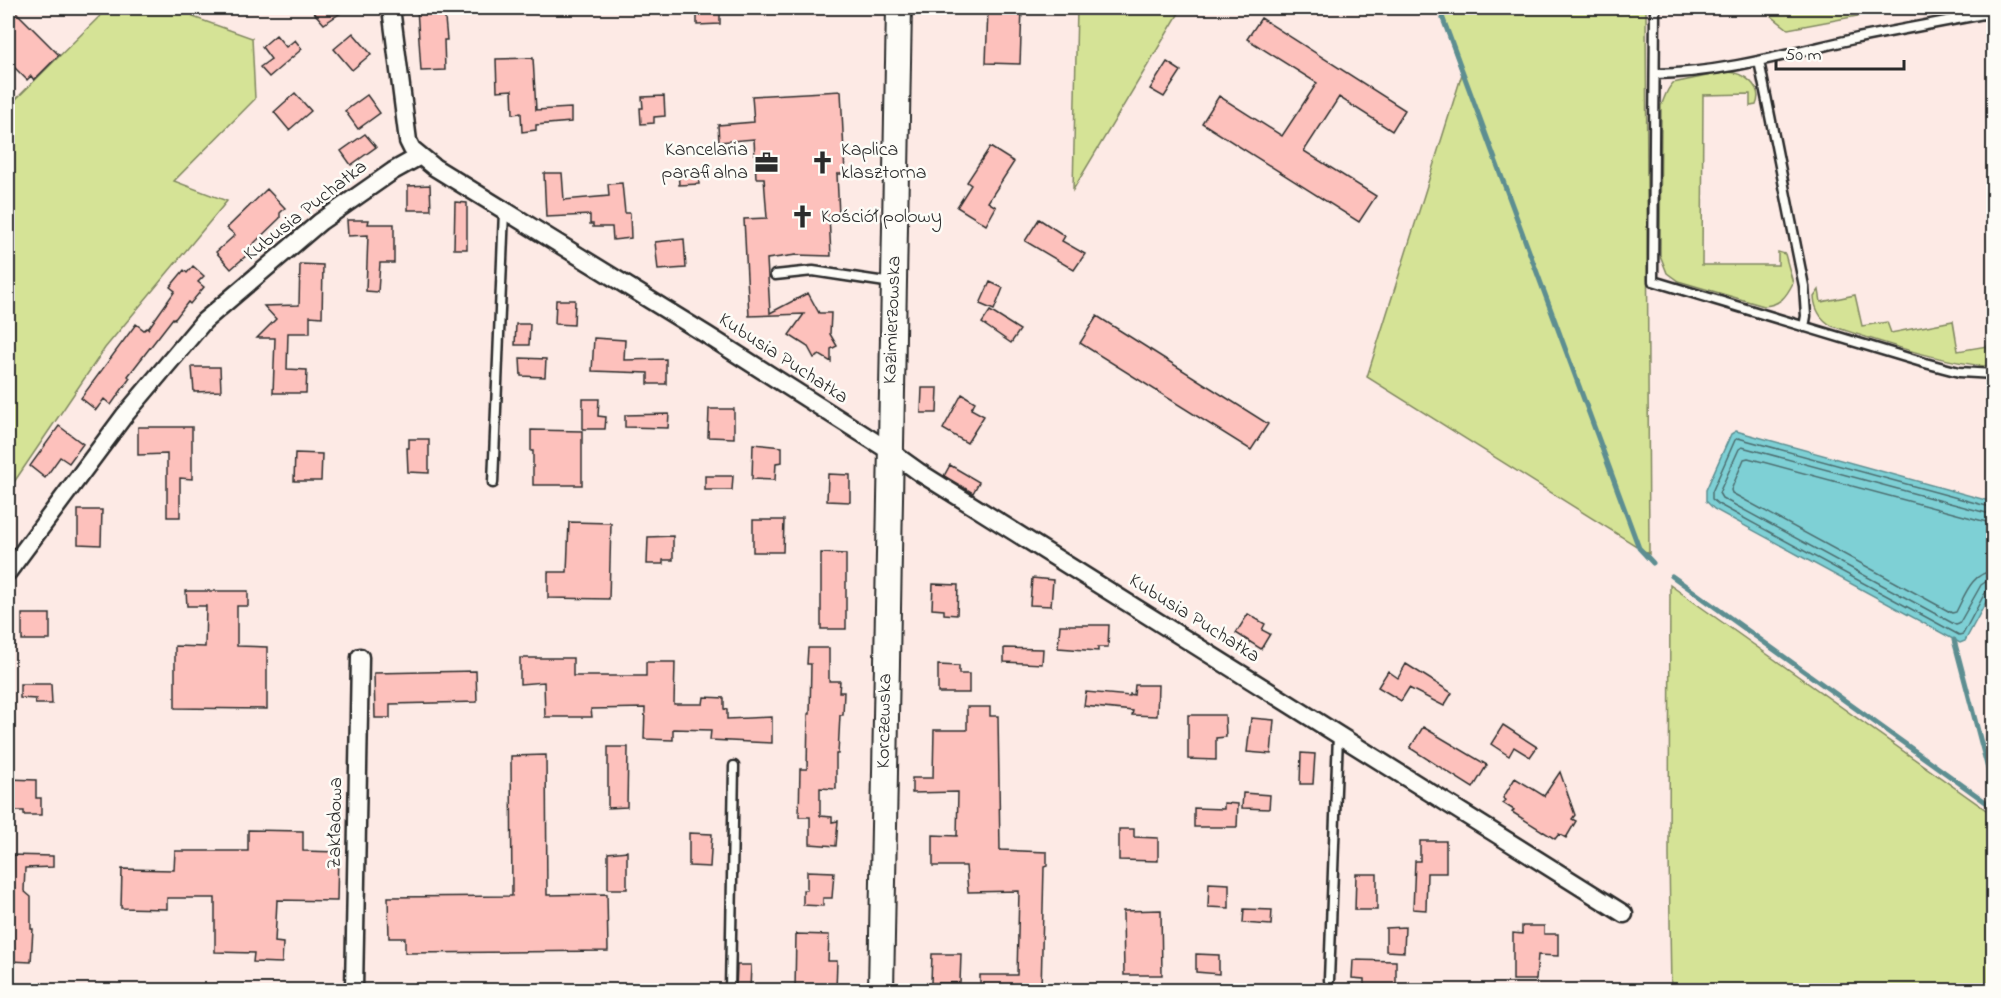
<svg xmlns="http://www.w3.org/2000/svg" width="2001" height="998" viewBox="0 0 2001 998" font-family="'Indie Flower',sans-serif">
<rect width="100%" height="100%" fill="#fdeae5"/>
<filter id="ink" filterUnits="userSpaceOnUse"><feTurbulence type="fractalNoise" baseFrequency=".0167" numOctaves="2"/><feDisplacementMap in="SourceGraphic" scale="12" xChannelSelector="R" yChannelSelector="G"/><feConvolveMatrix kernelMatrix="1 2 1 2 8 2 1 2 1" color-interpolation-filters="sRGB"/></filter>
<g filter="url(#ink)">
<path fill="#d5e396" stroke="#808760" stroke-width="1.5" d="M108,8H203L193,17L252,38L255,99L174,181L227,201L105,348L8,491V107Z
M1077,8H1182L1073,190Z
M1438,8H1646L1649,554L1367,377L1462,74Z
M1761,8H1900L1788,29Z
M1726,72C1743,72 1764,86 1756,105L1750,106V94L1703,95L1702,265H1778V252L1785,254L1793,283C1786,297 1780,305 1764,306L1678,281L1667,273L1660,255L1661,106C1665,97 1666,90 1673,83Z
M1819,290L1821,302L1855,295L1862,326L1887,322L1891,333L1953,321L1958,351L1987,346L1990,358H1993V367C1938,362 1884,343 1832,326C1820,319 1815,310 1814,297Z
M1670,585L1993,815V990H1671L1669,855Z"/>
<path fill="#7ed0d5" stroke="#5d8e91" stroke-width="1.5" d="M1736,431L1993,502V589L1965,641L1960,643L1714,509L1706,501V490L1731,434Z"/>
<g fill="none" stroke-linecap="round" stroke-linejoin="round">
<path stroke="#4c6d6f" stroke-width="1.5" d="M1994,508L1738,438L1735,440L1712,492V499L1718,504L1959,635L1963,634L1986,591L1994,588
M1994,515L1742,447L1739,449L1719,493L1722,498L1956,625L1959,624L1981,585L1987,581L1994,580
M1994,524L1748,458L1744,459L1731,490L1732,493L1952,613L1956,612C1965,595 1972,572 1994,571"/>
<path stroke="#5d8e91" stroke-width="5" d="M1439,8L1639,548L1653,563
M1672,576L1994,808
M1954,640L1994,792"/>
</g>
<path fill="#fdc1bc" stroke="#2b2b2b" stroke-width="1.5" d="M8,8H12L59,55L34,80L31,76L27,80L8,61Z
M310,8H348L324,24Z
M417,8H444L447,40H444L445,70L421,71Z
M697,8H720V24L697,25Z
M988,8H1022L1020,64L986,63Z
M1261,18L1405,110L1392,131L1339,97L1304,151L1376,196L1359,222L1202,123L1219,96L1282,136L1317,83L1247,39Z
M353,33L371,54L352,70L334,49Z
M276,35L286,47L295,40L302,49L269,77L260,67L271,59L262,47Z
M533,58L536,110L571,108V122L536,125V130L522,132L521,113L513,114L512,90L497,91L496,59Z
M1167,62L1181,71L1164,97L1150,89Z
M841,91L845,174H837L839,215H829L831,256L796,255L767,259L770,313L808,293L819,313H831L830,334L837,346L831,349V362L820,355L814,358L808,347L789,335L804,314L749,316L744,219L767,218L764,178H756L754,139L719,142L718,125L754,122L752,96Z
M295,93L311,111L289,130L274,112Z
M367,95L380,113L358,129L345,111Z
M664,96L665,116L654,117V123L641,124L640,108H643L642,97Z
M365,134L376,147L351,165L341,151Z
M990,147L1014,162L988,202L996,207L986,225L957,207L971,185L967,182Z
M697,168L699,184L679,185L678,170Z
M544,173H562L564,200L609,196L608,184L622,183L625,213H630L631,238L613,240L612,227H593V224H590V215L546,217Z
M430,185L431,210H408V186Z
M267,189L285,208L280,213V218L246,251L248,254L231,269L216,252L235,235L227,228Z
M455,202L467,203V249H454Z
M1039,219L1065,236L1062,241L1085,254L1074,270L1025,241Z
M347,220H369L368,224H394V263H380L378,292L366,291L368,235L348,236Z
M684,239L686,268L658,270L655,242Z
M300,264L323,265L322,317L310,316V333H288L287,369L307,370L306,393H273L275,338H257L276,319L264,306L299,305Z
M193,266L204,276L198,282L204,287L190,304L188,302L175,319L173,318L128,376L130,378L111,405L104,399L96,410L81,398L136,324L144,330L147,328L148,329L175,291L170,287L184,270L187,273Z
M990,282L1003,288L994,310L980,304Z
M556,300H575L574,325L555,324Z
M990,311L1020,330L1011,343L982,323Z
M1097,316L1268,424L1251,450L1080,343Z
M516,324H530L529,345H515Z
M594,338L625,340L624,360L666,359V384H648V373L592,371Z
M520,358L546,359L545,377L521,376Z
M192,367H220L221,391L194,392Z
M922,388H938L937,413H921Z
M962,394L975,402L971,409L984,416L967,443L943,429Z
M583,399H599L598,416L606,417L605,429H583Z
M709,409H734V438L708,437Z
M669,414L668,428L625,427V415Z
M59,426L83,444L69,463L60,457L45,478L30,466Z
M138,427H192V479L180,478V517H167V454L138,455Z
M531,430L582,431V485H533V451H531Z
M409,439H429V473L408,472L407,448H409Z
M753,444L782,447V462L776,463L775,480L752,479Z
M295,453L322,454L321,481H294Z
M950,465L979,482L973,493L944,476Z
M828,474L850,475V502L827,501Z
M705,476H733L732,490H705Z
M78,510H102L101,545L78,544Z
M753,520H784L783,552H753Z
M569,522L611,523L609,599L548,598V572H567Z
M673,536V560H663V564H647L648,537Z
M821,553L846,554V629H821Z
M1032,578L1053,580L1051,606L1030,605Z
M933,584L958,585L957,615L944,614V610L932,609Z
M186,591H248V606H237V646L267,647V709L175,708V646L205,647L206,606H187Z
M22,614H50V640H22Z
M1248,614L1265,624L1262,630L1270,634L1261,649L1236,633Z
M1060,625H1109L1108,647H1098V651L1058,648Z
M808,648H829V681H840L839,692H844L843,715H840L838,754H836V789L820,788V816L832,817V822L838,821L836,846L810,844V817H799L800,769H807L808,714H810L811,664H807Z
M1004,648L1043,649L1042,664L1004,662Z
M520,658H573V676H646V662H675L674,704H703L704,697L724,698V709L727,710V719L772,717V743L710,740L711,730L673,729V740L644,739L645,708L591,709L592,717H545L544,682L520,684Z
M1406,664L1452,693L1444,706L1409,688L1401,701L1378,687L1388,671L1398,678Z
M938,665L959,666V674H969V693H938Z
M476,671L477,702L390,704V718H375L374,673Z
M20,684H51L52,704H35L36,699L20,698Z
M1135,685H1158L1157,716L1132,715L1133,711L1084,706L1086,692L1130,696V694L1134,695Z
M967,707H990V716H998L1000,850L1047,852V866L1044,867L1041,990H980V975H1017L1019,891L968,892L966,866H933V835L957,836L958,792L912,793V778H933L934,730H967Z
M1188,715H1225L1226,737L1216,738V760L1188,759Z
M1251,718L1274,720L1271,754L1247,752Z
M1503,725L1537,747L1530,757L1514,747L1509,756L1491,744Z
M1423,727L1487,765L1473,788L1410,748Z
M608,747H628L627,807L608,808Z
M1301,753L1315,754L1313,784H1300Z
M546,755L547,895L607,894L608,951L405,953V938H389L388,897L512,896L511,756Z
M1560,772L1575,815L1572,819L1576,821L1566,838L1559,834L1555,839L1512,812L1514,810L1503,803L1506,800L1503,798L1515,778L1544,796Z
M8,779L36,780V798H41V815H24V811H8Z
M1243,793L1270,795L1269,809L1242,808Z
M1224,803L1238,804L1237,827H1194V808L1224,809Z
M1119,829H1134V837L1158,838V861L1119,860Z
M248,830L303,831V851L338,852L337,901L277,900L275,942L283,943L282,963L253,962L254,953L215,952V898H167V909L121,908L122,869L174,870L175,851H248Z
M689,833L712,834L710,867L689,866Z
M1420,841H1446V873H1427L1426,910L1413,909L1415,861H1420Z
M627,851V889H608V853Z
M8,855L53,856V867L25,868L24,891L31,897V929H33L31,962L10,961Z
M807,871L834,872L832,898H823V906L803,905V890H807Z
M1356,874H1377V910H1355Z
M1209,883L1229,884V908L1208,907Z
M1244,909L1272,910L1271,925L1243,923Z
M1161,910L1162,975H1124L1123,911Z
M1522,926H1544V934H1558V956L1538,955L1536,980H1513V933L1522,934Z
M1405,927L1404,952L1386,951V928Z
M796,934L829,935L828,961H837L836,990H795Z
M932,954H961L960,983H931Z
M1196,954L1219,955V974L1196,972Z
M1353,960L1396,961V985H1364V979L1352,978Z
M737,965H751L750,990H736Z"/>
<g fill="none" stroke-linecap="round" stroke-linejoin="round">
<defs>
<path id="lane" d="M1655,8L1653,281L1925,363L1959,372L1994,374
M1759,61L1804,286L1806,316L1804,327
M1655,74C1724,73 1791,53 1858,38C1903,29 1948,21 1994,12
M775,275L813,271L892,283
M493,483L504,211
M1329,980L1338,735
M730,990L734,766"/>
<path id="street" d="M391,8L408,141L412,149L434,167L707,335L891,452L919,472L1624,914
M8,572L124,416L204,321L320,222L393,171L420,156
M354,990L360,657"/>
<path id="secondary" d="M881,990L899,8"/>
</defs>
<use href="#lane" stroke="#2b2b2b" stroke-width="13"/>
<use href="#street" stroke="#2b2b2b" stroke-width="21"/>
<use href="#secondary" stroke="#2b2b2b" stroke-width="28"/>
<use href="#lane" stroke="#fdfcf7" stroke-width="8"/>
<use href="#street" stroke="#fdfcf7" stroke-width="16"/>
<use href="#secondary" stroke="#fdfcf7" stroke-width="24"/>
</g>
</g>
<defs>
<symbol id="office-bare" viewBox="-9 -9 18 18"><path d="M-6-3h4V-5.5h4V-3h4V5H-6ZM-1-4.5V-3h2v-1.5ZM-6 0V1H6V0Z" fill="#2b2b2b" stroke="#fdfcf7" stroke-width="2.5" paint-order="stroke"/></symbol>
<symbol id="church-bare" viewBox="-9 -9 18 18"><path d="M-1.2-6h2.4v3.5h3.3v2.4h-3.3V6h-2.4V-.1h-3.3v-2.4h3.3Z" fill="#2b2b2b" stroke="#fdfcf7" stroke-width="2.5" paint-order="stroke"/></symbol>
</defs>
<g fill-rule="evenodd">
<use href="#office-bare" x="750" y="146" width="33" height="33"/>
<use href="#church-bare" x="806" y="146" width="33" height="33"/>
<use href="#church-bare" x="786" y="200" width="33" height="33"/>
</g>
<g text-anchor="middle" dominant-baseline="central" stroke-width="5" stroke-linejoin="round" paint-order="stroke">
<g font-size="20" fill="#2b2b2b" stroke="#fdfcf7" text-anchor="start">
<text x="748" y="150" text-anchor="end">Kancelaria<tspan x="748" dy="23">parafialna</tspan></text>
<text x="841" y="150">Kaplica<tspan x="841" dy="23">klasztorna</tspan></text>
<text x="821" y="217">Kościół polowy</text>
</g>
<g font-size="20" fill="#2b2b2b" stroke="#fdfcf7">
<text transform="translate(306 211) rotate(-38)">Kubusia Puchatka</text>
<text transform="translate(893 320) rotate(-88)">Kazimierzowska</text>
<text transform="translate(783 359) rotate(33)">Kubusia Puchatka</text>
<text transform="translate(1194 619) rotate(32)">Kubusia Puchatka</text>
<text transform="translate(885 721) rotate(-89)">Korczewska</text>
<text transform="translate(336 823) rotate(-89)">Zakładowa</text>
</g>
</g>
<rect width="2001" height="998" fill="none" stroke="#fdfcf7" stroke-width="30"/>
<rect x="15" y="15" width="1971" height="968" fill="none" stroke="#2b2b2b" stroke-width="2" filter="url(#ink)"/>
<path d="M1776 60v9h128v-9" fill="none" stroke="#2b2b2b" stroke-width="3"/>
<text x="1785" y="60" font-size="18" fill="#2b2b2b" stroke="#fdfcf7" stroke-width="4.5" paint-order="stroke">50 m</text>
</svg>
